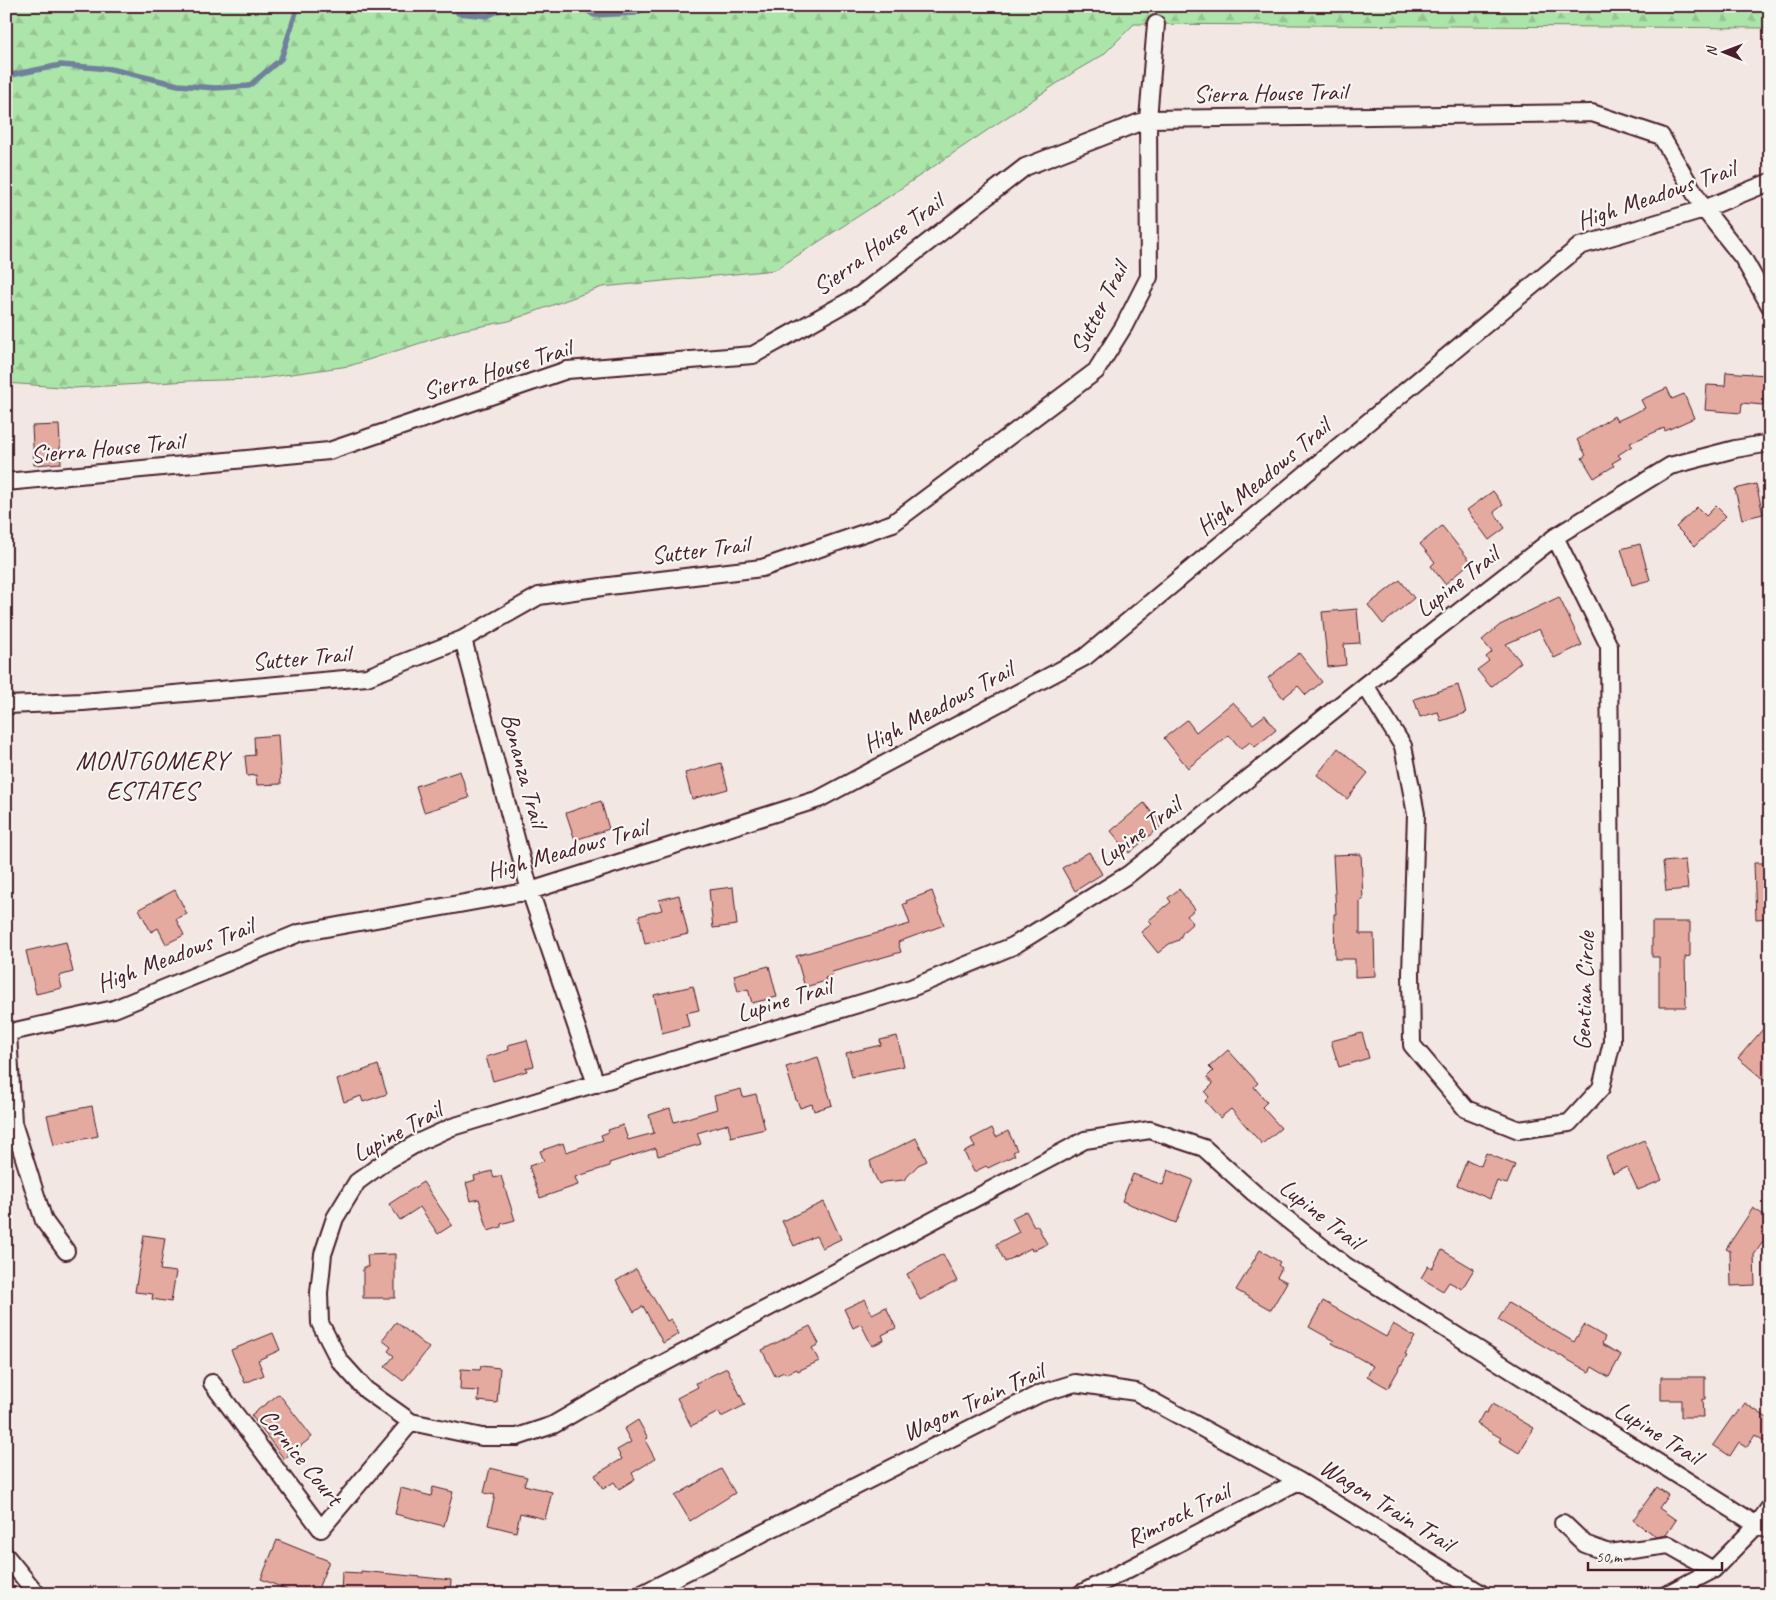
<svg xmlns="http://www.w3.org/2000/svg" width="1776" height="1600" viewBox="0 0 1776 1600" font-family="Caveat,sans-serif">
<defs>
<pattern id="forest-firs" width="22" height="20" patternUnits="userSpaceOnUse" patternTransform="scale(1.25)"><rect width="22" height="20" fill="#abe5aa"/><path d="M5 1l3.5 6h-7zM16 11l3.5 6h-7z" fill="#95c492"/></pattern>
</defs>
<rect width="100%" height="100%" fill="#f2e7e2"/>
<filter id="ink" filterUnits="userSpaceOnUse"><feTurbulence type="fractalNoise" baseFrequency=".02" numOctaves="2"/><feDisplacementMap in="SourceGraphic" scale="10" xChannelSelector="R" yChannelSelector="G"/><feConvolveMatrix kernelMatrix="1 2 1 2 8 2 1 2 1" color-interpolation-filters="sRGB"/></filter>
<g filter="url(#ink)">
<path fill="url(#forest-firs)" stroke="#7a826a" d="M6,6H1770V28L1134,24L1103,55L1077,70L891,195L775,270L602,287L509,321L461,330L349,366L255,379L189,381L74,388L6,383Z"/>
<g fill="none" stroke-linecap="round" stroke-linejoin="round">
<path stroke="#6f819c" stroke-width="5.5" d="M453,6L458,13L487,16L508,6
M581,6L594,15L635,13L650,6
M6,76L61,65L111,69L178,85L215,88L249,86L281,59L298,6"/>
</g>
<path fill="#e4aaa0" stroke="#4a1f2b" d="M1726,372L1766,375L1763,405L1742,403L1741,413L1705,410L1707,385L1725,386Z
M1667,388L1672,399L1684,394L1694,418L1665,431L1664,428L1630,443L1632,446L1618,455L1621,458L1612,463L1614,466L1594,478L1582,458L1586,455L1577,440L1614,416L1617,421L1645,408L1641,400Z
M59,425L61,463L34,465L32,426Z
M1756,484L1763,514L1742,519L1735,489Z
M1493,491L1503,505L1494,512L1505,528L1489,540L1467,510Z
M1716,506L1726,516L1695,546L1676,527L1697,507L1706,516Z
M1442,526L1471,562L1445,584L1431,566L1435,562L1420,544Z
M1640,544L1650,580L1632,585L1621,549Z
M1400,580L1414,598L1383,624L1368,605Z
M1559,597L1582,645L1554,658L1539,629L1506,644L1521,662L1491,687L1477,670L1489,661L1486,657L1492,652L1482,640L1500,625Z
M1357,609L1360,643L1344,644L1346,665L1328,667L1322,612Z
M1299,653L1322,682L1306,695L1298,686L1283,698L1268,678Z
M1458,685L1466,713L1441,721L1438,712L1420,717L1414,699Z
M1233,702L1253,724L1265,715L1276,730L1255,747L1250,742L1241,749L1229,735L1188,768L1164,738L1187,720L1196,732Z
M278,735L281,784L257,785L256,775L247,776L245,756L255,755L254,737Z
M1338,748L1368,773L1347,799L1317,775Z
M721,763L728,789L692,799L685,773Z
M460,771L469,798L424,812L416,786Z
M601,801L609,829L575,840L566,813Z
M1144,803L1162,825L1129,853L1111,831Z
M1089,852L1102,874L1075,891L1062,868Z
M1361,854L1363,900H1360V934H1374L1375,976L1355,977V959H1335L1334,914H1336L1333,855Z
M1685,860L1688,889L1666,891L1663,862Z
M1754,863H1770V918L1756,919Z
M733,887L737,925L713,928L709,890Z
M1179,889L1195,909L1187,916L1193,923L1183,932L1179,940L1169,944L1158,953L1141,932L1152,924L1149,920L1171,902L1168,898Z
M175,890L187,914L176,919L184,935L166,944L158,928L151,932L139,909Z
M932,891L944,925L898,942L901,952L832,972L833,975L825,978L826,981L805,987L796,956L910,924L903,904L907,903L906,901Z
M679,895L688,934L645,944L639,916L662,910L659,900Z
M1652,922H1690V956L1685,957L1686,1007H1659V957H1652Z
M66,942L73,972L59,976L62,988L36,994L26,951Z
M769,966L777,997L752,1003L748,989L738,992L734,975Z
M693,986L699,1010L686,1013L689,1026L662,1033L654,995Z
M1770,1021V1085L1738,1058Z
M1362,1033L1369,1058L1339,1067L1331,1041Z
M897,1036L904,1066L852,1077L846,1053L881,1045L880,1040Z
M527,1040L534,1066L526,1068L527,1071L493,1081L486,1057L509,1050L508,1045Z
M1228,1050L1258,1083L1254,1087L1267,1102L1262,1107L1281,1128L1262,1144L1231,1109L1220,1118L1205,1101L1209,1097L1205,1092L1213,1084L1207,1077L1213,1071L1209,1067Z
M818,1057L832,1105L814,1111L812,1104L800,1108L797,1100H796L786,1067Z
M378,1065L387,1094L363,1102L361,1096L344,1102L337,1080Z
M741,1089L743,1097L756,1094L765,1129L731,1137L728,1124L697,1133L701,1144L658,1156L656,1148L609,1163L610,1166L575,1177L578,1185L540,1198L529,1166L544,1161L540,1151L563,1143L566,1152L603,1140L601,1135L609,1132L608,1130L623,1125L628,1140L654,1133L649,1115L670,1108L674,1122L717,1109L714,1096Z
M92,1106L98,1136L54,1145L47,1115Z
M992,1128L996,1137L1008,1131L1017,1150L1013,1152L1015,1155L988,1168L986,1166L974,1172L964,1152L975,1147L971,1139Z
M916,1138L927,1161L918,1165L904,1180L884,1182L879,1184L873,1172L870,1161Z
M1644,1140L1662,1180L1638,1190L1627,1167L1613,1173L1606,1157Z
M1486,1153L1515,1165L1507,1184L1497,1181L1490,1199L1457,1185L1467,1160L1481,1166Z
M1168,1170L1193,1180L1176,1223L1122,1201L1133,1174L1163,1185Z
M492,1171L494,1178L501,1176L515,1220L501,1224V1227L488,1231L479,1199L471,1201L466,1183L475,1180L474,1176Z
M423,1182L452,1225L438,1234L420,1207L400,1220L389,1204Z
M824,1202L841,1239L822,1248L816,1236L794,1246L782,1221Z
M1753,1208L1770,1219V1231L1754,1255L1755,1285L1731,1286L1730,1251L1726,1249Z
M1026,1211L1034,1226L1037,1225L1047,1244L1032,1251L1031,1248L1005,1262L996,1244L1019,1232L1012,1218Z
M144,1235L165,1238L160,1270L176,1272L171,1302L152,1299L153,1294L135,1292Z
M1260,1250L1280,1262L1278,1265L1282,1268L1277,1277L1287,1282L1271,1310L1236,1290Z
M1442,1250L1474,1269L1462,1289L1449,1282L1443,1291L1421,1278L1428,1266L1432,1268Z
M395,1254V1298H363V1267H368L367,1255Z
M943,1254L957,1281L920,1300L907,1274Z
M636,1269L667,1321L671,1319L679,1334L663,1343L643,1306L634,1312L616,1281Z
M865,1299L872,1314L886,1307L896,1328L882,1335L884,1340L872,1346L861,1324L853,1328L844,1309Z
M1323,1301L1386,1337L1393,1324L1415,1337L1405,1354L1407,1355L1388,1388L1367,1376L1373,1366L1332,1343L1334,1341L1309,1327Z
M1508,1303L1574,1342L1584,1325L1605,1337L1602,1344L1621,1355L1609,1377L1592,1367L1589,1372L1498,1320Z
M396,1322L429,1348L403,1381L385,1367L394,1356L388,1351L391,1347L382,1340Z
M810,1326L819,1344L812,1348L819,1361L798,1371L797,1369L786,1374L784,1372L775,1376L762,1350Z
M273,1333L280,1350L258,1360L264,1375L245,1383L231,1350Z
M481,1366L500,1368L497,1403L478,1401L479,1391L460,1390L461,1369L480,1370Z
M727,1368L745,1405L721,1417L719,1412L691,1426L677,1398L698,1387L696,1383Z
M1661,1377H1705V1399H1702L1703,1417H1681V1400H1661Z
M279,1394L312,1437L284,1459L251,1415Z
M1745,1403L1770,1420V1445L1755,1435L1747,1447L1739,1442L1730,1456L1713,1445L1733,1416L1735,1417Z
M1492,1404L1534,1428L1519,1453L1499,1441L1501,1438L1477,1424L1484,1412L1486,1413Z
M638,1420L648,1438L645,1440L655,1459L632,1473L635,1479L619,1489L614,1482L603,1489L595,1475L622,1459L617,1450L631,1442L624,1429Z
M490,1468L527,1477L524,1485L552,1492L545,1519L520,1513L516,1532L488,1525L495,1495L484,1493Z
M721,1469L735,1493L690,1521L675,1496Z
M433,1487L453,1492L444,1526L395,1514L401,1488L431,1496Z
M1657,1487L1668,1495L1659,1508L1676,1520L1666,1535L1656,1537L1633,1520Z
M277,1540L329,1561L316,1594H298L261,1579Z
M361,1571L451,1580L450,1594H341L342,1572L361,1573Z"/>
<g fill="none" stroke-linecap="round" stroke-linejoin="round">
<defs>
<path id="minor" d="M1770,443L1735,449L1670,466L1555,537L1365,685L1129,874L1013,946L911,988L452,1127L419,1142L383,1163L357,1182L335,1218L323,1254L319,1293L320,1323L339,1360L366,1390L411,1422L482,1437H517L553,1425L615,1389L1085,1140L1150,1130L1204,1148L1254,1193L1346,1266L1757,1525L1770,1529
M6,482L329,451L567,370L753,355L860,295L1025,167L1148,119L1592,113L1661,136L1704,209L1743,258L1770,306
M463,639L530,891L596,1084
M1365,685L1403,746L1416,814L1411,973L1412,1045L1466,1109L1519,1130L1569,1123L1601,1088L1612,1042L1609,646L1555,537
M6,705L83,702L367,677L463,639L539,596L609,586L762,568L893,523L1096,371L1124,326L1149,277L1148,119L1156,24
M6,1033L114,1009L299,933L530,891L819,799L1085,657L1580,246L1704,209L1770,182
M8,1033L13,1123L44,1221L66,1251
M212,1383L321,1529L411,1422
M1563,1523L1585,1544L1609,1553L1669,1545L1713,1570
M6,1556L37,1594
M642,1594L1039,1394L1075,1383L1136,1392L1299,1481L1482,1594
M1080,1594L1299,1481
M1667,1594L1713,1570L1757,1525L1770,1507"/>
</defs>
<use href="#minor" stroke="#4a1f2b" stroke-width="20"/>
<use href="#minor" stroke="#f6f6f2" stroke-width="16"/>
</g>
</g>
<g text-anchor="middle" dominant-baseline="central" stroke-width="4.5" stroke-linejoin="round" paint-order="stroke">
<g font-size="25" fill="#4a1f2b" stroke="#f6f6f2">
<text transform="translate(1270 93) rotate(-1)">Sierra House Trail</text>
<text transform="translate(1656 195) rotate(-19)">High Meadows Trail</text>
<text transform="translate(878 245) rotate(-36)">Sierra House Trail</text>
<text transform="translate(1099 308) rotate(-63)">Sutter Trail</text>
<text transform="translate(497 370) rotate(-17)">Sierra House Trail</text>
<text transform="translate(107 448) rotate(-5)">Sierra House Trail</text>
<text transform="translate(1263 477) rotate(-40)">High Meadows Trail</text>
<text transform="translate(700 550) rotate(-7)">Sutter Trail</text>
<text transform="translate(1457 582) rotate(-38)">Lupine Trail</text>
<text transform="translate(301 658) rotate(-5)">Sutter Trail</text>
<text transform="translate(938 707) rotate(-28)">High Meadows Trail</text>
<text transform="translate(524 770) rotate(75)">Bonanza Trail</text>
<text transform="translate(1139 832) rotate(-37)">Lupine Trail</text>
<text transform="translate(567 850) rotate(-16)">High Meadows Trail</text>
<text transform="translate(175 955) rotate(-21)">High Meadows Trail</text>
<text transform="translate(1584 991) rotate(-88)">Gentian Circle</text>
<text transform="translate(784 1000) rotate(-17)">Lupine Trail</text>
<text transform="translate(397 1132) rotate(-29)">Lupine Trail</text>
<text transform="translate(1321 1214) rotate(38)">Lupine Trail</text>
<text transform="translate(973 1402) rotate(-25)">Wagon Train Trail</text>
<text transform="translate(1658 1433) rotate(32)">Lupine Trail</text>
<text transform="translate(301 1457) rotate(51)">Cornice Court</text>
<text transform="translate(1387 1505) rotate(32)">Wagon Train Trail</text>
<text transform="translate(1178 1515) rotate(-27)">Rimrock Trail</text>
</g>
<g font-size="26" letter-spacing="1" fill="#4a1f2b" stroke="#f6f6f2">
<text x="152" y="760">MONTGOMERY<tspan x="152" dy="30">ESTATES</tspan></text>
</g>
</g>
<rect width="1776" height="1600" fill="none" stroke="#f6f6f2" stroke-width="25"/>
<rect x="12" y="12" width="1751" height="1575" fill="none" stroke="#4a1f2b" stroke-width="2" filter="url(#ink)"/>
<g transform="translate(1724 52) rotate(271)" stroke="#f6f6f2" stroke-width="4" paint-order="stroke">
<path d="M0-4L9 19L0 12L-9 19Z" fill="#4a1f2b"/>
<text y="-8" font-size="14" font-weight="bold" text-anchor="middle" fill="#4a1f2b">N</text>
</g>
<path d="M1588 1562v8h134v-8" fill="none" stroke="#4a1f2b" stroke-width="2.5"/>
<text x="1596" y="1562" font-size="15" fill="#4a1f2b" stroke="#f6f6f2" stroke-width="4" paint-order="stroke">50 m</text>
</svg>
